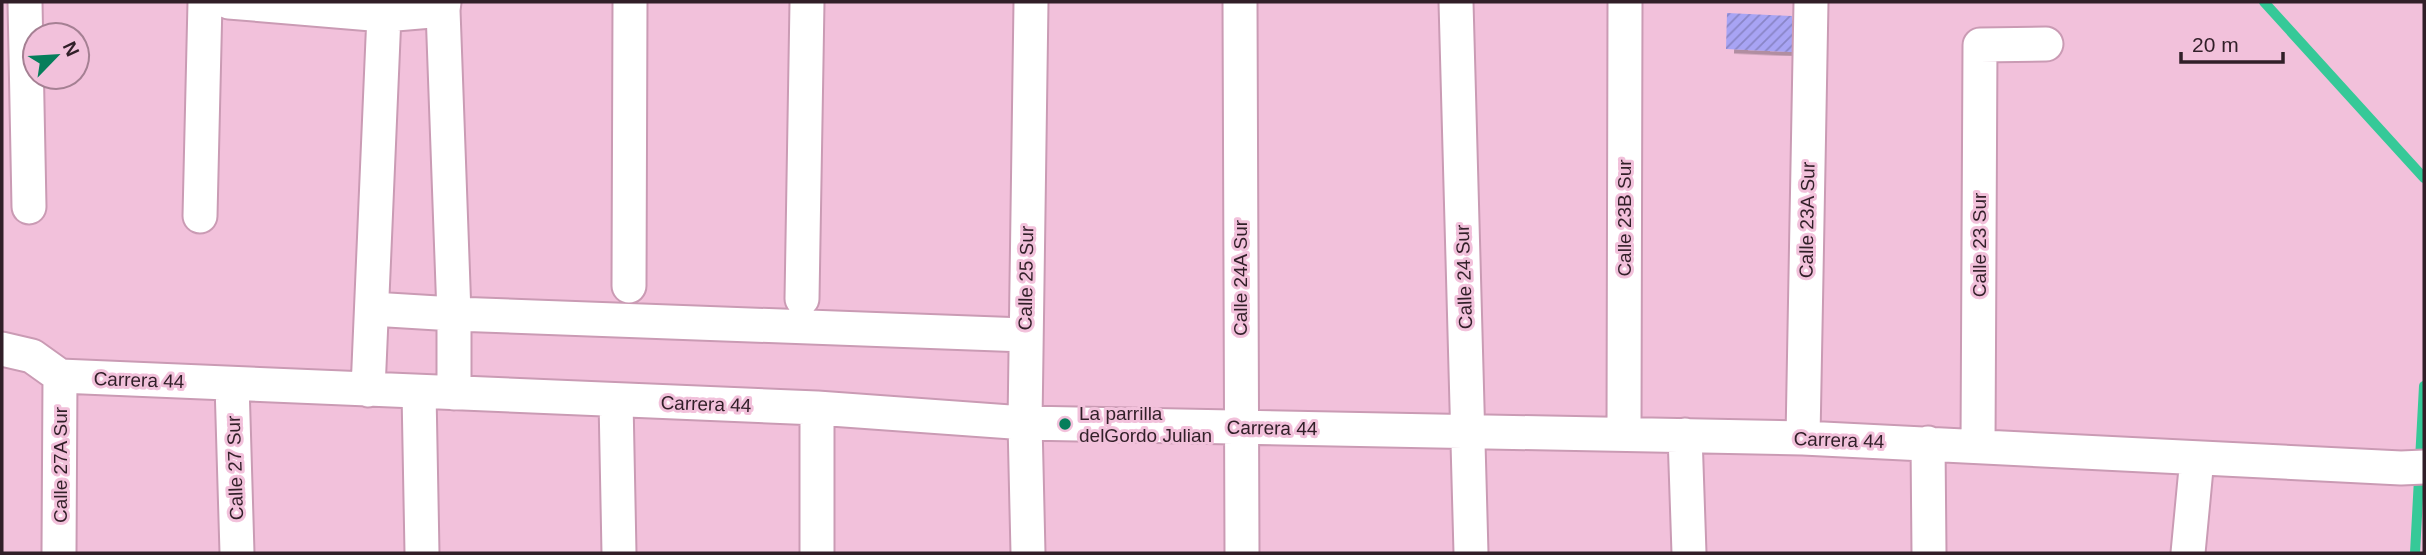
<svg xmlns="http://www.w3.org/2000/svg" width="2426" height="555" viewBox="0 0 2426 555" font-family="Arial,sans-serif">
<defs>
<pattern id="building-hatch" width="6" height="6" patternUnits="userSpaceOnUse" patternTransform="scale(1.75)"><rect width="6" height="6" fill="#a8a4f4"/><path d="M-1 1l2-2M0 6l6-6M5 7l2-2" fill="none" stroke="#8985c6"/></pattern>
<filter id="shadow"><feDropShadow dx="8" dy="4.5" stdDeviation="0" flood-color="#0004"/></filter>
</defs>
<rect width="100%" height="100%" fill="#f2c1db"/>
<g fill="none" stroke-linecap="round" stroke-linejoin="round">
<path stroke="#36c998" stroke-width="10" d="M2264,2L2424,178
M2415,553L2424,386"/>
</g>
<path fill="url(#building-hatch)" filter="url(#shadow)" d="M1727,13L1792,16V52L1726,49Z"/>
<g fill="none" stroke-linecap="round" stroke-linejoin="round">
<defs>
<path id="minor" d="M25,2L29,207
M229,2L384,15L443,10
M444,2L443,10L454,314V393
M1240,2L1242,553
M1456,2L1471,553
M200,216L205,2
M629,286L630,2
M802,299L807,2
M372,309L454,314L1025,335
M2,349L32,356L60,376L817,408L1025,423L1803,438L2401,468L2424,467
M232,384L237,553
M368,390L384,15
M419,392L422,553
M616,400L619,553
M817,408V553
M1624,434L1625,2
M1685,435L1689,553
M1803,438L1811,2
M1928,443L1929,553
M1978,446L1980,45L2046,44
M59,553L60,376
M1028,553L1025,423L1031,2
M2188,553L2197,458"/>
</defs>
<use href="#minor" stroke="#ca9bb4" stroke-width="37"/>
<use href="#minor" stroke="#fff" stroke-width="33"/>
</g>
<circle fill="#067e5b" stroke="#f2c1db" stroke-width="2.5" cx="1065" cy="424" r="7"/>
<g text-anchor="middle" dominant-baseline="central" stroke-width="6" stroke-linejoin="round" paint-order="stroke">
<g font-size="19" fill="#311f28" stroke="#f2c1db">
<text transform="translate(1624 218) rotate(-90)">Calle 23B Sur</text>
<text transform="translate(1807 220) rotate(-89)">Calle 23A Sur</text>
<text transform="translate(1979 245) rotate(-90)">Calle 23 Sur</text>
<text transform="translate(1464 277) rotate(-92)">Calle 24 Sur</text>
<text transform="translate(1026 278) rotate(-89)">Calle 25 Sur</text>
<text transform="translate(1240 278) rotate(-90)">Calle 24A Sur</text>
<text transform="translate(139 380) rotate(2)">Carrera 44</text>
<text transform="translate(706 404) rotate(2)">Carrera 44</text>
<text transform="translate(1272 428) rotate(1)">Carrera 44</text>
<text transform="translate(1839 440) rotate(2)">Carrera 44</text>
<text transform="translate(60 465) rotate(-90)">Calle 27A Sur</text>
<text transform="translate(235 468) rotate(-92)">Calle 27 Sur</text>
</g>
<g font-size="19" fill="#311f28" stroke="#f2c1db" text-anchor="start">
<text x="1079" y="413">La parrilla<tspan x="1079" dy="22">delGordo Julian</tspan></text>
</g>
</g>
<rect width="2426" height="555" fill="none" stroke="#311f28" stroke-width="7"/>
<g transform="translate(56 56) rotate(65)"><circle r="33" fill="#f2c1db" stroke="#a58093" stroke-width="2"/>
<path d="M0-5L12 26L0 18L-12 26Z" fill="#067e5b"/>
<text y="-10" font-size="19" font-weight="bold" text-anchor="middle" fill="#311f28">N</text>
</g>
<path d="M2181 52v10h102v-10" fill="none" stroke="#311f28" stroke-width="3.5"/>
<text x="2192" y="52" font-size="21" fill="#311f28" stroke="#f2c1db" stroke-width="5" paint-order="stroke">20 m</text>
</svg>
